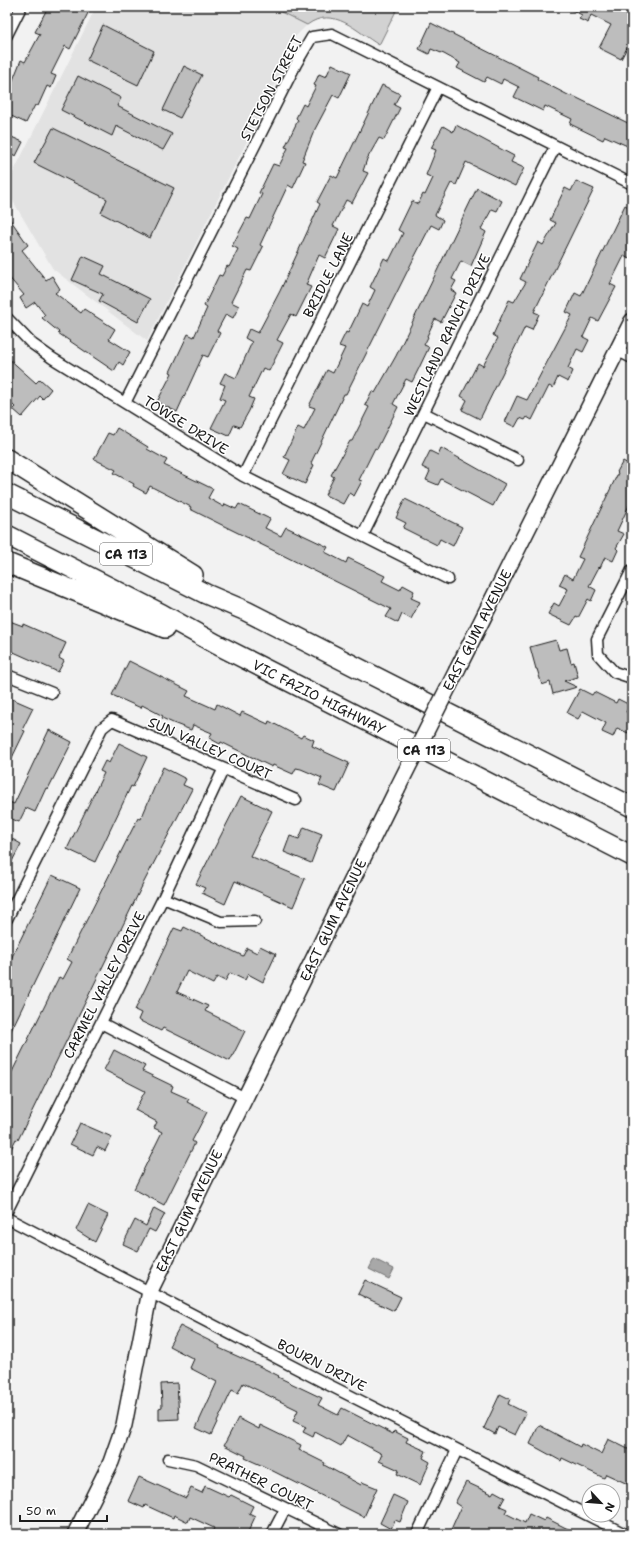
<svg xmlns="http://www.w3.org/2000/svg" width="639" height="1541" viewBox="0 0 639 1541" font-family="'Shantell Sans',sans-serif">
<rect width="100%" height="100%" fill="#f2f2f2"/>
<filter id="ink" filterUnits="userSpaceOnUse"><feTurbulence type="fractalNoise" baseFrequency=".025" numOctaves="2"/><feDisplacementMap in="SourceGraphic" scale="8" xChannelSelector="R" yChannelSelector="G"/><feConvolveMatrix kernelMatrix="1 2 1 2 8 2 1 2 1" color-interpolation-filters="sRGB"/></filter>
<g filter="url(#ink)">
<path fill="#e2e2e2" d="M96,7H271L307,25L289,43L282,71L147,341L53,269L7,191V185Z"/>
<path fill="#d2d2d2" stroke="#777" d="M271,7H398L379,45C357,32 334,5 307,25Z"/>
<path fill="#a8a8a8" stroke="#707070" d="M374,1259L394,1269L389,1279L369,1269Z"/>
<path fill="#bdbdbd" stroke="#1c1c1c" d="M48,7H91L70,49L65,46L51,74L56,76L51,88L47,86L38,106L35,105L26,123L7,114V95L21,60L25,62L40,34L35,32Z
M566,7H632V45L629,44L621,59L599,48L611,25L591,15L588,23L579,19L582,15Z
M431,23L538,77L537,79L570,96L571,95L632,125V148L605,136L603,140L570,124L572,119L545,106L543,111L514,97L519,87L503,79L501,84L487,77L484,82L457,68L460,63L444,54L431,49L429,54L419,49Z
M103,25L154,51L138,85L87,60Z
M332,64L351,73L339,98L333,95L314,131L302,161L305,162L293,188L288,185L260,245L263,247L251,271L247,270L231,302L239,306L233,318L226,314L217,331L220,333L208,357L203,355L177,412L157,402L172,373L170,372L188,334L194,337L207,308L204,306L219,275L222,276L227,266L229,267L238,249L232,246L247,218L250,219L262,194L259,193L273,164L279,166L288,148L285,147L298,120L296,118L303,104L306,106L316,86L314,85L319,74L326,77Z
M184,66L202,75L180,118L163,110Z
M78,76L121,98L117,106L172,134L163,150L116,126L112,136L61,110Z
M382,85L400,94L394,105L400,108L384,140L379,138L367,159L363,171L368,173L352,203L346,200L333,226L339,229L325,258L319,255L306,285L311,287L296,317L291,314L277,340L283,343L269,371L263,368L249,397L254,399L249,411L240,427L234,425L229,436L211,428L225,400L220,398L225,385L220,383L225,373L236,378L252,342L245,338L249,329L258,333L280,291L320,204L317,202L331,175L337,178Z
M456,125L514,156L511,162L524,168L515,186L466,162L456,185L451,183L435,215L443,220L439,229L431,225L413,260L346,394H344L311,463L314,465L305,484L283,474L290,460L284,457L298,427L304,430L315,408L309,406L327,370L333,373L345,348L339,346L346,332L348,333L362,304L367,307L375,290L370,287L384,258L389,261L403,233L398,230L412,201L418,204L423,194L425,195L433,178L426,175L436,150L431,148L443,126L453,132Z
M53,128L174,188L150,238L101,213L107,199L34,163Z
M7,135L23,142L16,156L7,152Z
M576,181L594,189L534,312L539,314L532,330L525,327L480,419L462,410L467,400L461,396L478,363L483,366L498,338L493,335L509,300L514,302L526,282L520,279L538,242L543,245L556,223L550,220L565,188L571,191Z
M477,188L502,201L497,211L492,209L481,229L486,232L471,266L461,261L452,279L456,281L451,290L456,293L441,322L435,319L427,336L428,337L424,345L429,347L419,368L412,382L406,379L393,404L398,407L377,449L375,448L359,480L362,481L354,496L349,493L343,504L325,495L334,477L331,475L350,441H352L369,407L365,405L372,391L375,393L396,356Z
M625,205L632,209V254L629,259L624,256L610,284L616,287L598,321L592,318L583,337L589,340L583,352L577,349L568,368L573,371L568,382L558,377L553,388L549,386L532,420L527,417L525,420L520,418L515,427L505,422L517,396L527,400L572,315L566,312L575,293L581,296Z
M7,215L28,245L22,250L46,280L52,276L60,289L55,293L81,313L84,309L115,329L109,339L130,352L123,365L119,362L114,371L58,333L59,332L42,318L45,315L35,302L26,308L20,298L24,295L7,275Z
M83,256L105,266L101,274L150,299L138,322L99,301L103,294L72,280Z
M7,357L36,383L40,379L51,389L43,399L40,396L22,417L13,409L15,407L7,399Z
M117,428L148,447L147,449L167,460L164,465L213,489L208,498L224,507L225,504L236,509L239,504L270,519L265,528L281,536L286,527L328,547L325,552L346,563L348,558L385,576L382,581L400,590L403,585L414,591L411,598L420,602L411,619L402,614L398,623L386,617L391,609L216,522L190,509L191,507L150,486L146,493L133,486L134,484L114,473L116,470L94,459L108,433L113,435Z
M441,448L505,484L493,506L441,479L438,485L426,480L430,471L422,467L430,451L438,455Z
M623,461L632,466V499L617,531L624,534L616,548L618,550L613,561L605,557L600,568L599,567L589,586L596,590L591,601L588,599L578,618L576,617L571,625L548,614L554,603L559,606L568,589L559,585L565,574L573,579L583,559L578,557L618,473L617,472Z
M405,499L462,527L453,546L440,539L437,545L403,528L406,523L396,518Z
M7,620L23,626V624L66,643L59,658L64,661L58,672L7,649Z
M556,640L559,650L567,648L571,663L574,662L578,677L564,681L577,687L553,694L550,682L542,685L537,669H536L530,647Z
M129,661L189,691L186,696L215,709L217,704L240,716L242,712L268,724L269,721L301,738L303,735L314,740L312,746L349,763L336,792L319,785L322,778L301,769L296,768L293,774L273,765L272,767L221,742L220,744L209,738L212,733L193,725L191,730L173,723L162,718L163,716L142,705L141,708L112,695Z
M580,689L592,695L594,692L616,703L618,699L630,705L626,712L632,715V725L628,733L617,728L613,737L602,732L606,723L583,711L578,719L567,713Z
M10,698L33,708L22,730L25,731L7,768V705Z
M49,730L72,742L48,789L46,788L35,812L26,808L19,822L7,817V801L14,804Z
M119,743L147,757L133,787L131,786L95,862L67,849L104,773L100,771L105,761L109,763Z
M163,767L186,779L183,785L192,789L144,882L18,1140L16,1139L7,1157V1082L55,985L59,977L63,979L72,962L67,959L138,818L141,819Z
M241,796L272,811L250,856L305,879L293,907L235,881L225,904L202,893L205,888L196,884Z
M304,827L322,834L311,863L284,852L290,836L299,839Z
M7,836L21,844L7,871Z
M52,875L80,888L7,1039V967Z
M184,927L243,956L247,948L257,953L260,946L276,954L263,982L248,974L245,980L230,973L225,981L217,977L213,984L187,971L177,992L208,1006L205,1011L245,1031L230,1061L163,1028L161,1031L138,1020L141,1013L135,1010L174,928L182,931Z
M114,1050L145,1066L142,1071L173,1086L171,1091L189,1099L187,1102L207,1112L192,1141L195,1143L164,1205L134,1189L162,1132L154,1128L157,1122L135,1110L145,1091L104,1070Z
M80,1123L112,1137L105,1151L97,1147L93,1155L70,1144Z
M88,1205L108,1215L95,1242L76,1230Z
M154,1208L165,1214L155,1232L149,1229L138,1251L123,1244L135,1220L146,1226Z
M365,1280L401,1297L394,1311L358,1294Z
M180,1326L220,1346L219,1348L257,1365L279,1376L278,1377L322,1398L318,1405L338,1415L342,1408L393,1434L394,1431L408,1438L406,1442L426,1451L423,1458L430,1462L420,1485L397,1474L399,1470L379,1461L382,1454L347,1435L341,1446L315,1432L313,1437L303,1432L306,1427L293,1421L298,1410L243,1383L238,1393L232,1390L211,1435L196,1428L217,1382L190,1368L194,1359L169,1346Z
M177,1383L179,1419L159,1420V1408L162,1407L161,1384Z
M500,1394L510,1399L508,1404L526,1413L515,1435L498,1427L495,1434L484,1428Z
M238,1418L259,1429L260,1425L301,1445L299,1450L325,1463L324,1465L361,1485L362,1482L377,1488L364,1517L263,1466L245,1458L246,1456L224,1445Z
M539,1425L580,1447L581,1444L601,1454L608,1439L632,1451V1486L606,1474L604,1478L562,1458L561,1461L530,1444Z
M139,1477L186,1498L191,1488L202,1493L205,1486L229,1497L231,1495L253,1506L249,1514L255,1517L247,1534H211L214,1528L190,1517L188,1522L174,1515L173,1518L145,1505L144,1508L128,1501Z
M466,1482L492,1494L494,1491L505,1497L500,1506L507,1509L505,1513L525,1523L529,1514L544,1521L546,1518L578,1534H449L461,1507L455,1503Z
M393,1495L408,1502L400,1522L395,1520L391,1529L380,1523Z"/>
<g fill="none" stroke-linecap="round" stroke-linejoin="round">
<defs>
<path id="street" d="M7,35L21,7
M7,318L31,343L52,358L243,476L448,579
M618,351L632,358
M125,403L296,64L312,37L332,34L632,184
M424,413L518,460
M243,476L438,87
M363,535L555,147
M632,570L597,639L598,654L614,672L632,678
M7,675L52,693
M163,898L221,922L255,921
M7,919L102,728L112,720L296,800
M101,1023L245,1098
M7,1211L163,898L223,770
M7,1218L321,1381L625,1534
M168,1459L196,1465L339,1534
M272,1534L285,1509
M417,1534L457,1450"/>
<path id="secondary" d="M457,670L632,321
M75,1534L111,1462L124,1425L150,1291L397,789"/>
<path id="highway" d="M7,459L193,575
M7,494L206,594L246,611L632,807
M7,535L162,614L216,644L632,856
M7,563L165,628"/>
</defs>
<use href="#street" stroke="#1c1c1c" stroke-width="13"/>
<use href="#secondary" stroke="#1c1c1c" stroke-width="18"/>
<use href="#highway" stroke="#1c1c1c" stroke-width="22"/>
<use href="#street" stroke="#fff" stroke-width="10"/>
<use href="#secondary" stroke="#fff" stroke-width="15"/>
<use href="#highway" stroke="#fff" stroke-width="19"/>
<defs>
<path id="secondary-bridge" d="M397,789L457,670"/>
</defs>
<use href="#secondary-bridge" stroke="#1c1c1c" stroke-width="18" stroke-linecap="butt"/>
<use href="#secondary-bridge" stroke="#fff" stroke-width="15"/>
</g>
</g>
<g text-anchor="middle" dominant-baseline="central" stroke-width="3" stroke-linejoin="round" paint-order="stroke">
<g fill="#fff" stroke="#606060" stroke-width="1">
<rect x="100" y="543" width="52" height="22" rx="3"/>
<rect x="398" y="739" width="52" height="22" rx="3"/>
</g>
<g font-size="13" font-weight="bold" fill="#1c1c1c">
<text x="126" y="554">CA 113</text>
<text x="424" y="750">CA 113</text>
</g>
<g font-size="14" fill="#1c1c1c" stroke="#fff">
<text transform="translate(271 88) rotate(-62)">STETSON STREET</text>
<text transform="translate(328 275) rotate(-63)">BRIDLE LANE</text>
<text transform="translate(447 335) rotate(-64)">WESTLAND RANCH DRIVE</text>
<text transform="translate(186 425) rotate(32)">TOWSE DRIVE</text>
<text transform="translate(477 630) rotate(-63)">EAST GUM AVENUE</text>
<text transform="translate(319 697) rotate(27)">VIC FAZIO HIGHWAY</text>
<text transform="translate(210 748) rotate(24)">SUN VALLEY COURT</text>
<text transform="translate(333 920) rotate(-64)">EAST GUM AVENUE</text>
<text transform="translate(104 985) rotate(-63)">CARMEL VALLEY DRIVE</text>
<text transform="translate(189 1211) rotate(-64)">EAST GUM AVENUE</text>
<text transform="translate(322 1365) rotate(27)">BOURN DRIVE</text>
<text transform="translate(261 1481) rotate(26)">PRATHER COURT</text>
</g>
</g>
<rect width="639" height="1541" fill="none" stroke="#fff" stroke-width="24"/>
<rect x="12" y="12" width="615" height="1517" fill="none" stroke="#1c1c1c" stroke-width="1.5" filter="url(#ink)"/>
<g transform="translate(601 1503) rotate(116)"><circle r="19" fill="#ffffff" stroke="#a4a4a4"/>
<path d="M0-3L7 15L0 10L-7 15Z" fill="#1c1c1c"/>
<text y="-6" font-size="11" font-weight="bold" text-anchor="middle" fill="#1c1c1c">N</text>
</g>
<path d="M20 1515v6h87v-6" fill="none" stroke="#1c1c1c" stroke-width="2"/>
<text x="26" y="1515" font-size="12" fill="#1c1c1c" stroke="#ffffff" stroke-width="3" paint-order="stroke">50 m</text>
</svg>
